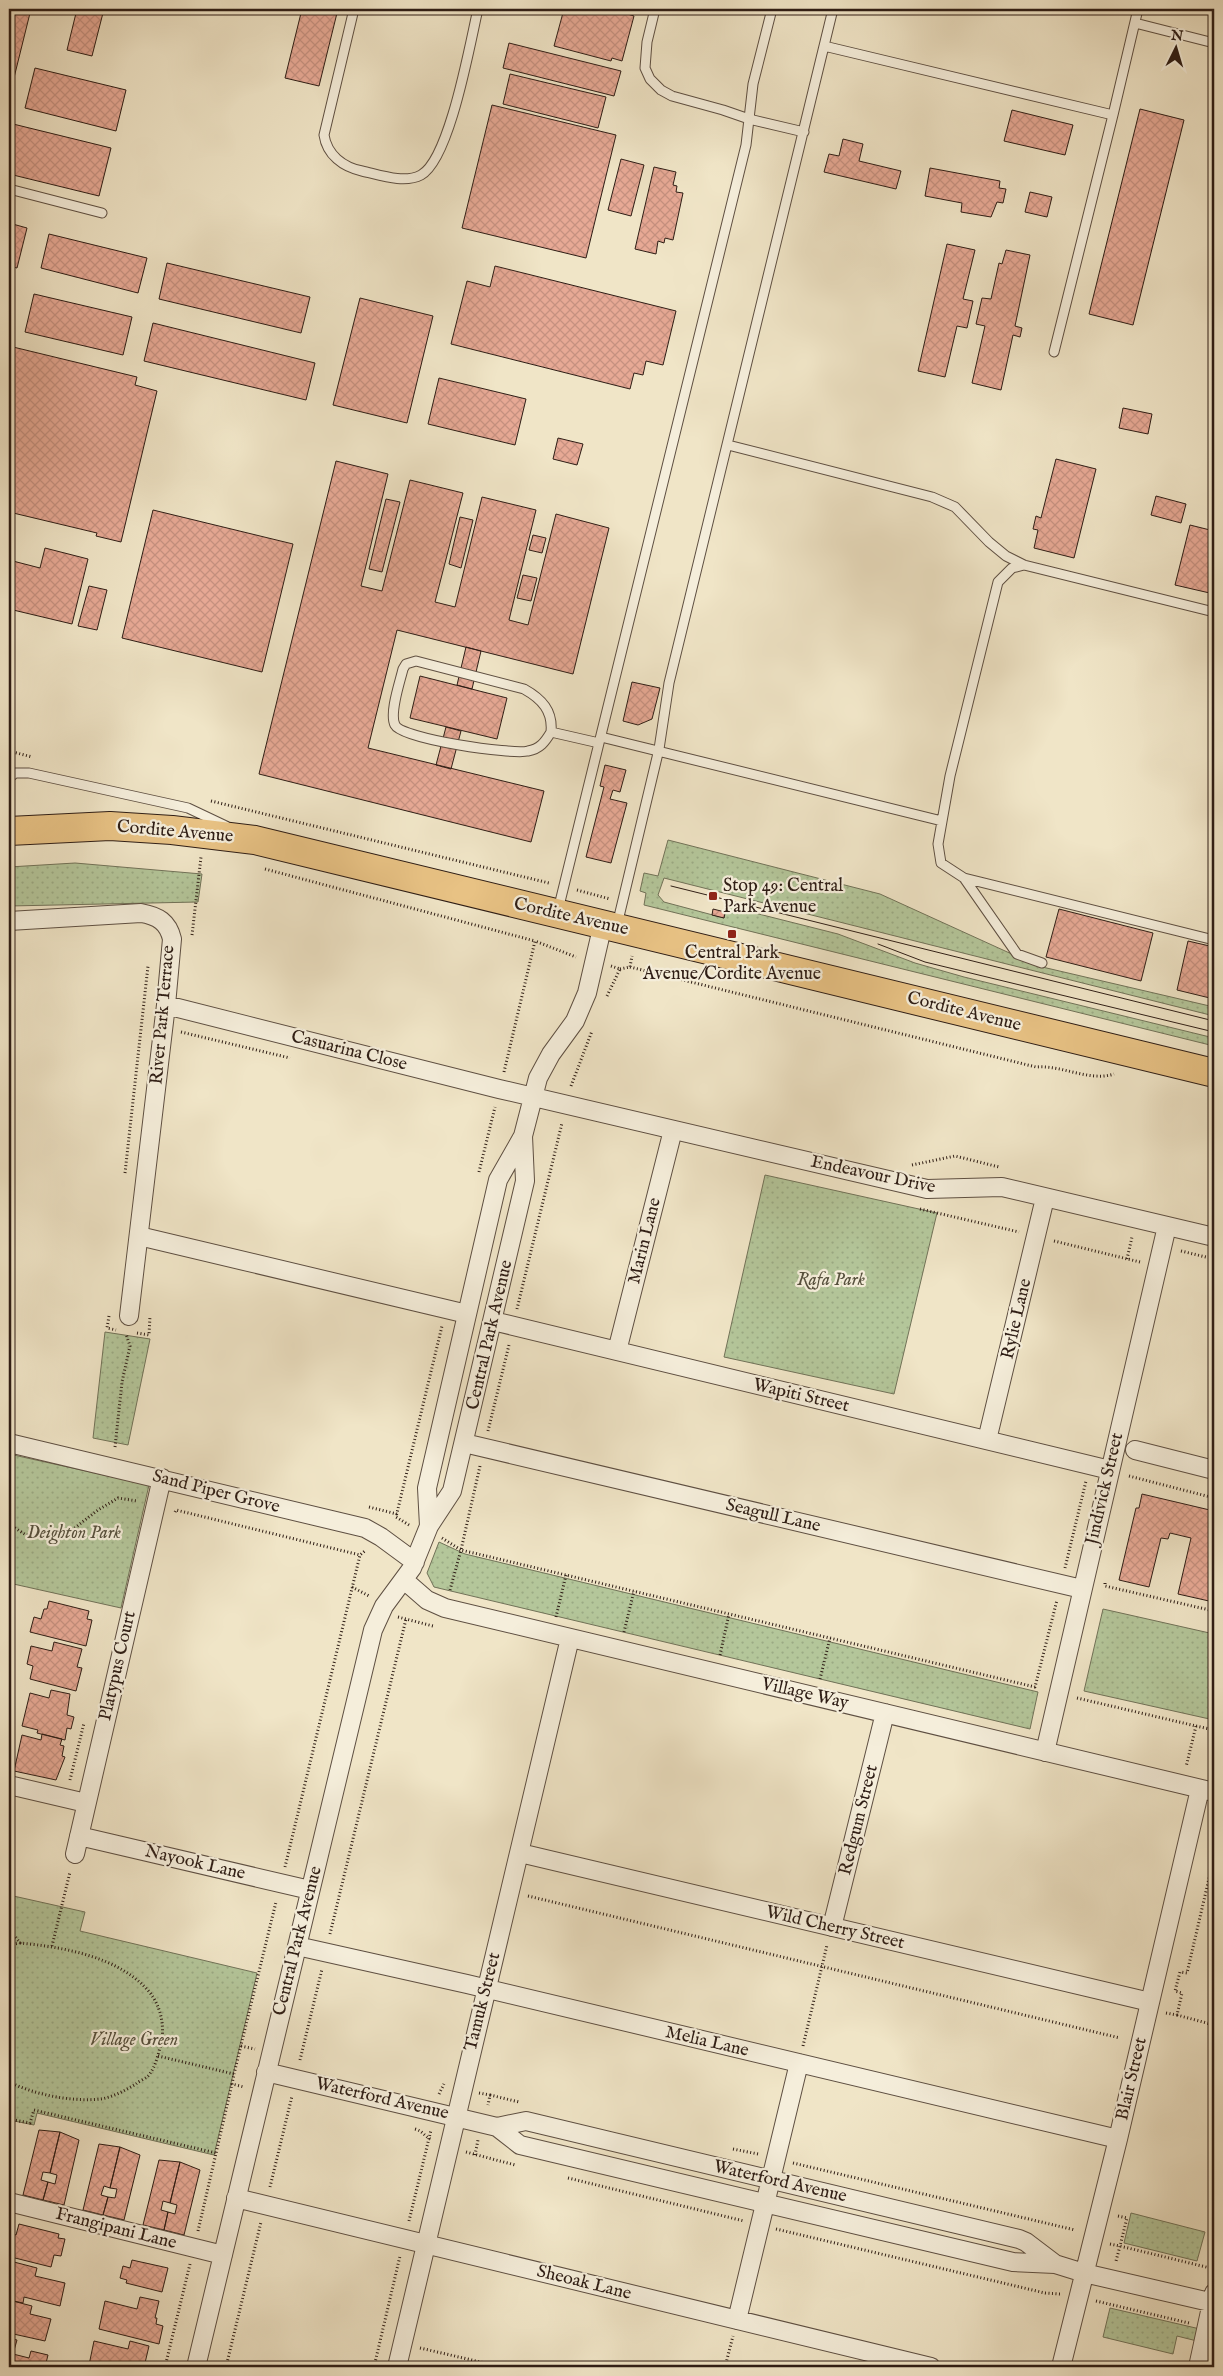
<svg xmlns="http://www.w3.org/2000/svg" width="1223" height="2376" viewBox="0 0 1223 2376" font-family="'IM FELL English',serif">
<defs>
<pattern id="grass-dots" width="8" height="8" patternUnits="userSpaceOnUse" patternTransform="scale(1.25)"><rect width="8" height="8" fill="#b4c69a"/><path d="M2 2h.1M6 6h.1" fill="none" stroke="#9baa84" stroke-width="1.8" stroke-linecap="round"/></pattern>
<pattern id="building-cross-hatch" width="8" height="8" patternUnits="userSpaceOnUse" patternTransform="scale(1.25)"><rect width="8" height="8" fill="#e7a995"/><path d="M0 0l8 8M0 8l8-8" fill="none" stroke="#c69180"/></pattern>
</defs>
<rect width="100%" height="100%" fill="#f0e5c7"/>
<filter id="stains"><feTurbulence type="fractalNoise" baseFrequency=".004" numOctaves="4"/><feColorMatrix values="0 0 0 0 .2 0 0 0 0 .09 0 0 0 0 .02 0 0 0 .5 -.17"/></filter>
<radialGradient id="worn" r=".72"><stop offset=".6" stop-color="#630" stop-opacity="0"/><stop offset="1" stop-color="#630" stop-opacity=".3"/></radialGradient>
<path fill="url(#grass-dots)" stroke="#717258" d="M668,840L880,894L1038,966L1214,1007V1016L664,878L658,895L664,902L724,918L727,906L838,934L915,963L964,977L1214,1038V1046L644,905L646,893L640,891L644,873L658,876Z
M75,863L202,874L198,902L9,906V867Z
M765,1175L937,1213L894,1394L724,1357Z
M105,1332L150,1339L128,1445L93,1438Z
M9,1454L149,1485L121,1608L9,1583Z
M439,1542L465,1554L1038,1692L1030,1729L434,1587L427,1573Z
M1103,1609L1214,1634V1720L1084,1691Z
M9,1895L85,1912L80,1931L257,1973L214,2155L37,2113L34,2125L9,2120Z
M1131,2213L1205,2232L1197,2261L1124,2243Z
M1110,2308L1200,2329L1197,2341L1177,2336L1173,2354L1103,2337Z"/>
<path fill="url(#building-cross-hatch)" stroke="#2e1d15" d="M9,9H31L9,98Z
M77,9H104L92,56L67,50Z
M302,9H338L319,86L285,78Z
M564,9H625L624,13L634,16L622,61L612,58L611,61L554,46Z
M509,43L621,71L614,96L503,68Z
M35,68L126,90L116,131L25,108Z
M510,74L606,97L598,128L503,104Z
M492,105L616,135L586,258L462,228Z
M1140,109L1184,120L1133,325L1089,314Z
M1012,110L1073,125L1065,155L1004,141Z
M9,123L111,148L99,196L9,174Z
M843,139L863,144L859,161L901,171L896,189L824,172L829,154L839,156Z
M621,159L644,165L631,216L608,210Z
M654,167L676,172L673,185L677,186L676,192L683,193L673,240L665,238L664,243L658,241L656,254L635,249Z
M930,168L1000,181L999,188L1006,189L1003,203L997,202L991,217L961,212L962,203L925,196Z
M1030,192L1052,197L1047,217L1025,212Z
M9,223L27,228L17,268L9,266Z
M49,234L147,258L138,293L41,268Z
M947,244L975,250L963,299L973,301L967,328L957,326L945,377L918,371Z
M1006,250L1030,255L1015,326L1022,328L1020,337L1013,335L1001,390L972,383L985,326L976,324L982,298L991,299L999,263L1002,264Z
M167,263L310,297L301,333L159,299Z
M495,266L676,311L663,365L646,361L643,375L634,373L630,389L451,344L467,281L490,287Z
M34,294L132,317L123,355L25,332Z
M360,298L433,316L407,423L333,405Z
M153,323L315,363L306,400L144,361Z
M9,346L137,377L135,385L157,391L121,542L96,536L97,533L9,512Z
M439,378L526,399L515,445L428,424Z
M1123,408L1152,414L1148,434L1119,428Z
M558,438L583,444L577,465L553,459Z
M1056,459L1096,469L1074,558L1034,548L1038,530L1033,529L1036,516L1041,518Z
M336,461L388,474L361,586L382,591L410,480L463,493L435,602L455,607L482,497L536,510L509,620L528,625L556,514L609,528L573,674L397,630L368,748L544,791L531,842L259,774Z
M1156,496L1186,504L1181,523L1151,515Z
M386,499L400,502L382,572L369,569Z
M153,510L293,544L262,672L122,638Z
M460,517L473,520L461,568L449,564Z
M1190,525L1214,531V594L1175,585Z
M533,535L546,538L542,553L529,550Z
M45,548L88,559L72,624L9,609V560L40,568Z
M523,575L537,578L531,601L517,598Z
M89,586L107,590L97,630L78,626Z
M466,647L481,651L472,689L457,685Z
M420,676L507,698L497,739L410,718Z
M632,682L660,688L652,719L638,725L623,721Z
M446,727L461,731L451,769L436,765Z
M605,765L626,770L620,792L613,790L610,799L627,803L611,863L586,857L604,787L600,786Z
M713,909L725,912L724,918L712,915Z
M1059,909L1153,933L1141,981L1046,957Z
M1188,941L1214,947V999L1177,990Z
M1142,1494L1214,1511V1579L1209,1601L1178,1594L1191,1538L1170,1533L1168,1539L1161,1538L1149,1587L1119,1580L1136,1508H1139Z
M49,1601L89,1611L87,1619L92,1620L86,1646L30,1632L34,1617L41,1619L44,1609H47Z
M54,1642L82,1649L77,1667L82,1668L76,1691L30,1679L33,1666L27,1664L31,1646L52,1651Z
M51,1690L70,1694L67,1715L74,1717L71,1729L67,1728L65,1740L37,1733L38,1730L22,1726L30,1693L49,1698Z
M42,1734L62,1739L60,1745L64,1746L62,1756L65,1757L56,1780L14,1771L22,1735L41,1740Z
M39,2130L60,2132L50,2173L43,2172L41,2180L48,2182L43,2200L23,2195Z
M60,2132L79,2140L64,2205L43,2200L48,2182L55,2184L57,2175L50,2173Z
M99,2144L120,2147L110,2188L104,2186L101,2195L108,2197L103,2215L83,2210Z
M120,2147L140,2155L124,2220L103,2215L108,2197L115,2198L117,2189L110,2188Z
M159,2160L180,2162L170,2203L163,2201L161,2210L168,2212L164,2230L143,2225Z
M180,2162L200,2170L184,2235L164,2230L168,2212L175,2214L177,2205L170,2203Z
M19,2224L59,2234L58,2238L65,2239L61,2256L54,2255L51,2267L11,2257L13,2247L9,2244L11,2233L16,2235Z
M132,2260L168,2268L162,2292L126,2283L127,2280L120,2278L123,2266L130,2268Z
M14,2262L37,2268L35,2276L65,2283L60,2306L24,2297L23,2303L9,2300V2276L11,2277Z
M140,2297L159,2301L155,2318H157L156,2324L163,2326L159,2344L99,2329L105,2301L137,2309Z
M9,2300L32,2306L30,2314L51,2319L45,2341L9,2333Z
M9,2338L17,2340L13,2354L29,2358L31,2351L48,2355L45,2367H9Z
M94,2341L128,2349L130,2341L149,2346L145,2363L151,2364L150,2367H99L89,2365Z"/>
<g fill="none" stroke-linecap="round" stroke-linejoin="round">
<defs>
<path id="service" d="M354,9L324,135C327,155 343,167 362,171C380,175 404,184 421,175C450,159 470,43 478,9
M655,9L647,42L645,68L650,79L661,90L672,96L723,110L749,119L804,132
M1135,23L1214,43
M824,46L1113,115L1054,352
M1113,115L1138,9
M9,189L102,213
M728,445L932,497L955,507L989,542L1006,556L1024,565L1214,612
M1024,565L1012,568L998,582L950,776L938,844L941,863L964,878L1214,940
M551,732C553,711 542,699 524,689L416,661L406,664L403,669C400,682 389,713 395,725C402,739 512,755 528,751C540,749 545,742 551,732L599,743
M601,737L942,821
M9,778L15,773H29L188,808L226,826
M964,878L1017,954L1042,963
M558,910L746,145L753,84L772,9
M617,925L659,749L669,683L833,9"/>
<path id="minor" d="M9,921L141,913C158,916 168,922 172,939L166,1005L129,1316
M166,1005L499,1089L927,1189L1002,1187L1214,1237
M139,1236L467,1314
M493,1321L1110,1470
M617,1351L673,1130
M987,1440L1045,1198
M9,1443L365,1528L381,1537L415,1562
M464,1443L1082,1589
M1135,1450L1214,1470
M429,1526L427,1488L498,1180L523,1136L538,1078L551,1054L575,1021L587,993L603,924
M404,1580L427,1600L445,1608L1214,1792
M1045,1752L1167,1226
M9,1785L86,1803
M79,1836L310,1890
M520,1853L1150,2002
M75,1854L162,1478
M832,1927L885,1713
M297,1946L467,1984L1118,2139
M266,2072L497,2127L520,2145L1013,2262L1055,2264L1084,2273L1214,2303
M497,2127L526,2121L1019,2239L1026,2242L1055,2264
M236,2198L931,2367
M9,2202L223,2255
M737,2320L799,2063
M196,2367L373,1630L384,1606L412,1568L429,1526L452,1491L525,1181L523,1136
M397,2367L570,1638
M1061,2367L1118,2139L1200,1789
M1198,2367L1214,2293"/>
<path id="primary" d="M9,831L110,826L172,830L255,840L1214,1073"/>
</defs>
<use href="#service" stroke="#5e4f42" stroke-width="11"/>
<use href="#minor" stroke="#5e4f42" stroke-width="20"/>
<use href="#primary" stroke="#2e1d15" stroke-width="30"/>
<path stroke="#2e1d15" stroke-width="3" stroke-dasharray="1 2.5" stroke-linecap="butt" d="M9,751L32,757
M211,801L549,883
M265,869L535,941
M577,890L610,899
M192,935L201,857
M630,967L1036,1067C1063,1065 1089,1082 1114,1074
M620,969L630,967L632,956
M607,996L620,969L611,966
M181,1032L290,1058
M504,1072L535,941L576,957
M571,1086L592,1031
M912,1165L955,1156L999,1167
M479,1172L495,1107
M125,1173L148,966
M920,1209L1019,1232
M1054,1241L1140,1262
M1181,1251L1214,1259
M1127,1259L1132,1237
M517,1309L562,1123
M109,1316L107,1328L116,1330
M137,1333L149,1335L150,1316
M488,1431L509,1345
M115,1447L122,1382L130,1346L126,1334
M480,1466L461,1550L1035,1687L1057,1600
M1129,1476L1214,1498
M369,1507L397,1514
M175,1512L176,1510L360,1555
M9,1524L26,1535H51L72,1530L98,1510L118,1498L137,1501
M409,1525L396,1517L442,1326
M442,1538L461,1550L450,1590
M1065,1568L1086,1481
M1105,1583V1586L1214,1611
M352,1587L369,1596
M398,1617L433,1626
M556,1617L566,1575
M624,1632L634,1591
M720,1655L729,1614
M820,1679L830,1638
M1077,1698L1196,1726L1186,1767
M1196,1726L1214,1730
M70,1780L84,1723
M285,1867L360,1555L366,1550
M528,1896L1120,2038
M9,1929L20,1943L9,1945
M330,1934L406,1619
M52,1946L70,1872
M1166,2013L1177,2015L1182,1993L1175,1991L1180,1972L1187,1973L1214,1857
M1177,2015L1214,2025
M241,2046L255,2049
M803,2046L827,1945
M158,2056L234,2074L232,2084L244,2087
M300,2060L322,1969
M234,2074L276,1902
M9,2082C36,2095 71,2102 101,2099C113,2097 126,2090 136,2084C139,2081 145,2079 148,2076C156,2067 158,2054 161,2044C165,2027 161,2008 151,1994C122,1957 63,1947 20,1943
M479,2093L490,2095L488,2105
M439,2094L444,2084
M490,2095L519,2102
M9,2119L30,2123L34,2110L216,2153
M415,2129C423,2131 425,2137 432,2140
M733,2149L758,2154
M466,2152L515,2165
M475,2155L478,2140
M793,2163L1075,2230
M568,2178L744,2221
M270,2187L292,2096
M1118,2216L1127,2218L1120,2246L1214,2269
M409,2221L431,2130
M776,2229L1045,2293L1060,2294
M198,2231L232,2084
M1110,2244L1120,2246L1116,2261
M1096,2301L1189,2323
M420,2348L502,2367
M165,2367L190,2264
M226,2367L261,2222
M374,2367L400,2256
M725,2367L733,2336"/>
<use href="#service" stroke="#f5eedb" stroke-width="9"/>
<use href="#minor" stroke="#f5eedb" stroke-width="18"/>
<use href="#primary" stroke="#e8c284" stroke-width="28"/>
<path stroke="#2e1d15" stroke-width="1" d="M671,886L1214,1021
M878,944L925,962L1214,1032"/>
</g>
<g fill="#8f2418" stroke="#f5eedb" stroke-width="2">
<rect x="708" y="891" width="10" height="10" rx="2.5"/>
<rect x="727" y="929" width="10" height="10" rx="2.5"/>
</g>
<g text-anchor="middle" dominant-baseline="central" stroke-width="4.5" stroke-linejoin="round" paint-order="stroke">
<g font-size="18" fill="#2e1d15" stroke="#f5eedb">
<text transform="translate(175 832) rotate(5)">Cordite Avenue</text>
<text transform="translate(571 917) rotate(13)">Cordite Avenue</text>
<text transform="translate(964 1012) rotate(14)">Cordite Avenue</text>
<text transform="translate(163 1015) rotate(-85)">River Park Terrace</text>
<text transform="translate(349 1051) rotate(14)">Casuarina Close</text>
<text transform="translate(873 1175) rotate(12)">Endeavour Drive</text>
<text transform="translate(645 1241) rotate(-76)">Marin Lane</text>
<text transform="translate(1017 1319) rotate(-77)">Rylie Lane</text>
<text transform="translate(490 1335) rotate(-77)">Central Park Avenue</text>
<text transform="translate(801 1396) rotate(13)">Wapiti Street</text>
<text transform="translate(1105 1489) rotate(-77)">Jindivick Street</text>
<text transform="translate(216 1492) rotate(14)">Sand Piper Grove</text>
<text transform="translate(773 1516) rotate(13)">Seagull Lane</text>
<text transform="translate(118 1666) rotate(-77)">Platypus Court</text>
<text transform="translate(805 1694) rotate(13)">Village Way</text>
<text transform="translate(859 1820) rotate(-76)">Redgum Street</text>
<text transform="translate(195 1863) rotate(13)">Nayook Lane</text>
<text transform="translate(835 1928) rotate(13)">Wild Cherry Street</text>
<text transform="translate(298 1941) rotate(-76)">Central Park Avenue</text>
<text transform="translate(483 2002) rotate(-76)">Tamuk Street</text>
<text transform="translate(707 2042) rotate(13)">Melia Lane</text>
<text transform="translate(1132 2079) rotate(-77)">Blair Street</text>
<text transform="translate(382 2099) rotate(13)">Waterford Avenue</text>
<text transform="translate(780 2182) rotate(13)">Waterford Avenue</text>
<text transform="translate(116 2229) rotate(14)">Frangipani Lane</text>
<text transform="translate(584 2283) rotate(14)">Sheoak Lane</text>
</g>
<g font-size="18" fill="#2e1d15" stroke="#f5eedb" text-anchor="start">
<text x="723" y="886">Stop 49: Central<tspan x="723" dy="21">Park Avenue</tspan></text>
<text x="732" y="953" text-anchor="middle">Central Park<tspan x="732" dy="21">Avenue/Cordite Avenue</tspan></text>
</g>
<g font-size="18" font-style="italic" fill="#56503d" stroke="#f5eedb">
<text x="831" y="1280">Rafa Park</text>
<text x="74" y="1533">Deighton Park</text>
<text x="134" y="2040">Village Green</text>
</g>
</g>
<rect width="1223" height="2376" fill="none" stroke="#f0e5c7" stroke-width="30"/>
<rect x="10" y="10" width="1203" height="2356" fill="none" stroke="#2e1d15" stroke-width="2.5"/>
<rect x="15" y="15" width="1193" height="2346" fill="none" stroke="#2e1d15"/>
<g transform="translate(1176 48) rotate(5)" stroke="#f5eedb" stroke-width="4" paint-order="stroke">
<path d="M0-4L9 19L0 12L-9 19Z" fill="#2e1d15"/>
<text y="-8" font-size="14" font-weight="bold" text-anchor="middle" fill="#2e1d15">N</text>
</g>
<rect width="100%" height="100%" filter="url(#stains)"/>
<rect width="100%" height="100%" fill="url(#worn)"/>
</svg>
